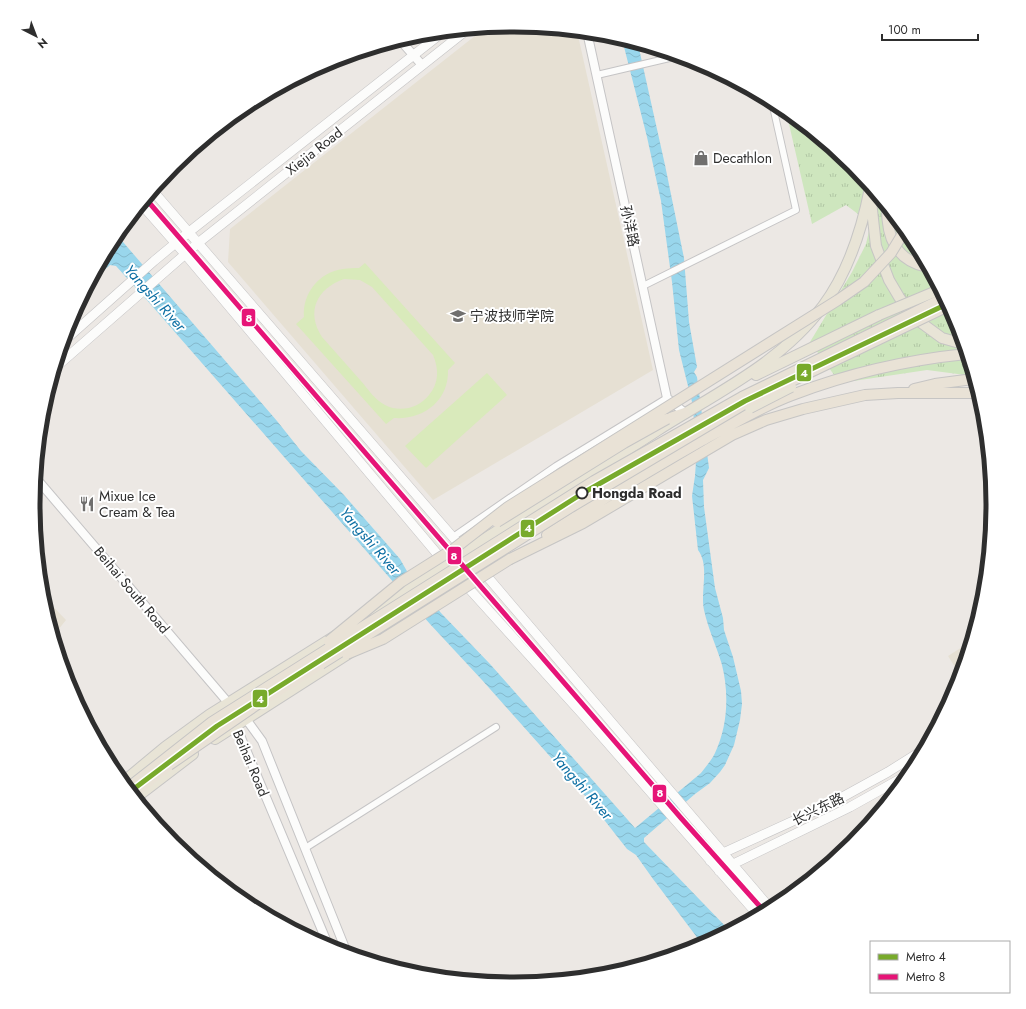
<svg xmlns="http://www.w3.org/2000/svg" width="1026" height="1009" viewBox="0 0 1026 1009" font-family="Jost,'Noto Sans SC',sans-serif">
<defs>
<pattern id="grass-tufts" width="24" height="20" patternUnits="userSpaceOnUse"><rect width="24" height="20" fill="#cee6be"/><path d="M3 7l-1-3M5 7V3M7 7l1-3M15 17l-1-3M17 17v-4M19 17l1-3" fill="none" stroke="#b1c6a4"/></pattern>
<pattern id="water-waves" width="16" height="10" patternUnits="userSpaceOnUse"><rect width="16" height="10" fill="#99d6ec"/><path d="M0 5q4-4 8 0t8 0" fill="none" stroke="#84b8cb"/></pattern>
</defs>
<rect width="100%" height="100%" fill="#ece8e4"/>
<path fill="#e6e0d3" d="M513 25 577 31 653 370 433 500 228 262 230 229 485 28Z
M42 595 66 620 54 635 43 598Z
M970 642 960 675 948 656Z"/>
<path fill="url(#grass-tufts)" d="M786 111 852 166 867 183 866 192 858 214 846 205 812 224Z
M877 196 912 238 956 321 973 376 927 370 840 383 810 342 852 272 866 244Z"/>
<path fill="#d9eabb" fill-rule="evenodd" d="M365 263 455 363 448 370C449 401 423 420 394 418L386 424 296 324 304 317C302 294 319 272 343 269 348 268 354 268 359 268ZM344 279 360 280 372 287 433 355C439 369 439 383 429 395 419 408 400 413 385 405 375 400 368 389 361 381 348 366 335 352 322 337 306 312 316 289 344 279Z
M487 373 507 395 426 468 405 446Z"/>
<path fill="url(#water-waves)" d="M622 39 638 44 665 165 684 258 689 322 697 367 694 372 697 377 709 468 703 480 704 507 715 588 723 618 724 630 733 657 741 691 742 704 740 720 734 745 725 765 720 772 710 783 695 794 644 838V842L729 930 702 944 653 879 636 855 627 849 587 798 482 680 430 624 146 299 116 266 110 265 91 282 117 235 277 421 301 451 343 494 400 559 408 573 441 613 490 664 635 828 701 773C706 766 712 760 715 753 728 726 729 693 722 665 717 647 708 629 704 610 700 591 710 566 698 550L692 496 695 476 697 447 692 402 679 350 672 282 661 201 647 137Z"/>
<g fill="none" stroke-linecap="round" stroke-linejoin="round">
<g stroke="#c5c4c5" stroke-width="8">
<path id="minor" d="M597 75 678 56
M643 286 796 210 772 102
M453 537 556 466 667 398
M307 847 496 727"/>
</g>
<g stroke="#c5c4c5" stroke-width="10">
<path id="tertiary" d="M587 32 667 398 685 413
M400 40 422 65
M36 478 231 706
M241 715 246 719 262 741 347 953
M234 721 329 947"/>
</g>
<g stroke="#c5c4c5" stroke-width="10">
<path id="secondary" d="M153 191 464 550
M142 205 185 254 444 562
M64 341 154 261 189 232 443 32
M56 367 198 243 468 29
M474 561 770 908
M463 582 584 716 758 915
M710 861 723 853 828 805 888 772 923 750
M719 871 850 807 909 774"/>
</g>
<g stroke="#c6c5c4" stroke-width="12">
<path id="primary" d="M871 201 876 246 889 280 899 297 912 316 942 338 963 344
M756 375 879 315
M724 423 750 408
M360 620C406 591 451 560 497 531 551 498 605 465 658 430 716 393 781 363 823 306 849 271 862 229 870 188
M215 739 476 572
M123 782 165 747 209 715 335 636
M138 796 193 754"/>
</g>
<g stroke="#c6c5c4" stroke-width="12">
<path id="trunk" d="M887 208C887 237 895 260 927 267
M914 389 935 384 973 379
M667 419 685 413
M547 535C598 502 650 470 703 440 731 425 762 406 792 395 847 374 907 360 966 354
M510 559 583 523 732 435 766 420 803 409 865 395 898 393H978
M262 701 321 664
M133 794 169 765"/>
</g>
<use href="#minor" stroke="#fcfcfb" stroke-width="6"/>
<use href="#tertiary" stroke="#fcfcfb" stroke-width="8"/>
<use href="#secondary" stroke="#fcfcfb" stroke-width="9"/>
<use href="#primary" stroke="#e8e4d6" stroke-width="10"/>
<use href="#trunk" stroke="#e9e2d6" stroke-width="10"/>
<g stroke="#c6c5c4" stroke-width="12" stroke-linecap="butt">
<path id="primary-bridge" d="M879 315 939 290
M750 408 791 387"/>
</g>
<g stroke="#c6c5c4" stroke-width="12" stroke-linecap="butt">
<path id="trunk-bridge" d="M497 522 624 443 667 419
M329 641 401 582 455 548 508 507 838 300 864 282 891 253 905 230
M347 654 383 639 510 559
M321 664 571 507 746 403 948 306
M169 765 262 701
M128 788 212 722 594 481 742 397 944 298"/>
</g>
<use href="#primary-bridge" stroke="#e8e4d6" stroke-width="10"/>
<use href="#trunk-bridge" stroke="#e9e2d6" stroke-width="10"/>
<g stroke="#fff" stroke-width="8">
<path id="metro-1" d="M131 791 217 726 583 493 745 401 947 304"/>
</g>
<g stroke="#fff" stroke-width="8">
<path id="metro-2" d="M146 199 681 818 764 911"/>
</g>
<use href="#metro-1" stroke="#78aa2b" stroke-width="5"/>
<use href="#metro-2" stroke="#e61477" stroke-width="5"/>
</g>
<defs>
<g id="shop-bare" transform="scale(1.2)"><path d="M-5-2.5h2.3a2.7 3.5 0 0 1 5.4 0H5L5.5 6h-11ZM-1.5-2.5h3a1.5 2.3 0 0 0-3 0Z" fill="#706f6e" stroke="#fff" stroke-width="2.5" paint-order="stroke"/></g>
<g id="university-bare" transform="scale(1.2)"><path d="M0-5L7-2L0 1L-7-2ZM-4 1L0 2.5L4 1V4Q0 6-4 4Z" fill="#706f6e" stroke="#fff" stroke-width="2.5" paint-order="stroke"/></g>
<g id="restaurant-bare" transform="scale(1.2)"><path d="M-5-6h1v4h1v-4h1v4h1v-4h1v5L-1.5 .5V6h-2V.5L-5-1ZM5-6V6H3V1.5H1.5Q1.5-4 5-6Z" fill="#706f6e" stroke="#fff" stroke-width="2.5" paint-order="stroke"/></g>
</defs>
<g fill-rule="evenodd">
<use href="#shop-bare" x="701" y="158"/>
<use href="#university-bare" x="458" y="316"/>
<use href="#restaurant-bare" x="87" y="504"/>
</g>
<circle fill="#fff" stroke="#2e2e2e" stroke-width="2" cx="582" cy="493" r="5.5"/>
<g text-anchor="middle" stroke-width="4" stroke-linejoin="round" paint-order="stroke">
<g font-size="14" fill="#2e2e2e" stroke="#fff">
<text transform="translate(314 151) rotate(-38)" y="5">Xiejia Road</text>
<text transform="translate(630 226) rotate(78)" y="5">孙洋路</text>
<text transform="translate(132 590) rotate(50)" y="5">Beihai South Road</text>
<text transform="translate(251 763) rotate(67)" y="5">Beihai Road</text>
<text transform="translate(818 809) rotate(-26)" y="5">长兴东路</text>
</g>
<g font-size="14" fill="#2e2e2e" stroke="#fff" text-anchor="start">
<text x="713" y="163">Decathlon</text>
<text x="470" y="321">宁波技师学院</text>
<text x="99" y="501">Mixue Ice<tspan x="99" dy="16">Cream &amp; Tea</tspan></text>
</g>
<g font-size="14" font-weight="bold" fill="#2e2e2e" stroke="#fff" text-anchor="start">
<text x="592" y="498">Hongda Road</text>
</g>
<g font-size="15" font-style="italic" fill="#0d6fa3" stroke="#fff">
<text transform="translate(155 298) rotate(48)" y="5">Yangshi River</text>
<text transform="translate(370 541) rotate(49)" y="5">Yangshi River</text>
<text transform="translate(582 786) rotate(49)" y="5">Yangshi River</text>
</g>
</g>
<path d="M0 0H1026V1009H0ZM512 32H514A472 472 0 0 1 986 504V505A472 472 0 0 1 514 977H512A472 472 0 0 1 40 505V504A472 472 0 0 1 512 32Z" fill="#fff" fill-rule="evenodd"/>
<path fill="none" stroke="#2e2e2e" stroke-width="5" d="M512 32H514A472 472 0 0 1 986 504V505A472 472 0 0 1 514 977H512A472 472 0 0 1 40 505V504A472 472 0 0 1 512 32Z"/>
<g stroke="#fff" stroke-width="1.5">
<rect x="241" y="308" width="15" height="19" rx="4" fill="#e61477"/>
<rect x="796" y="363" width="16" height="19" rx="4" fill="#78aa2b"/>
<rect x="520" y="519" width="15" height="19" rx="4" fill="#78aa2b"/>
<rect x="447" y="546" width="15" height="19" rx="4" fill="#e61477"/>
<rect x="252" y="689" width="16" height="19" rx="4" fill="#78aa2b"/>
<rect x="652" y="784" width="15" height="19" rx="4" fill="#e61477"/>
</g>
<g font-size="11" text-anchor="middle" font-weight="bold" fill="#fff">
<text x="249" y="322">8</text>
<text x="804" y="377">4</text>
<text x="528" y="532">4</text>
<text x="454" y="560">8</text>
<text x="260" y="703">4</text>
<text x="660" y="797">8</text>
</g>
<rect x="870" y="941" width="140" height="52" fill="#ffffff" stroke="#ababab"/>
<rect x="878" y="954" width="20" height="6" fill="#78aa2b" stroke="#ababab"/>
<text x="906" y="961" font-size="12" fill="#2e2e2e">Metro 4</text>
<rect x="878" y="974" width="20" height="6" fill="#e61477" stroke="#ababab"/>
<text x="906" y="981" font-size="12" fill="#2e2e2e">Metro 8</text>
<g transform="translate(36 36) rotate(138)" stroke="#ffffff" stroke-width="3" paint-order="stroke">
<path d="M0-3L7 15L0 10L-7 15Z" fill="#2e2e2e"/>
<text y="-6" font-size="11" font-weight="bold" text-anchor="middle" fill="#2e2e2e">N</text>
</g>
<path d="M882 34v6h96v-6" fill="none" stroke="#2e2e2e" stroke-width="2"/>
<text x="888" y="34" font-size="12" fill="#2e2e2e" stroke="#ffffff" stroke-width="3" paint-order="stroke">100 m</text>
</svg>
